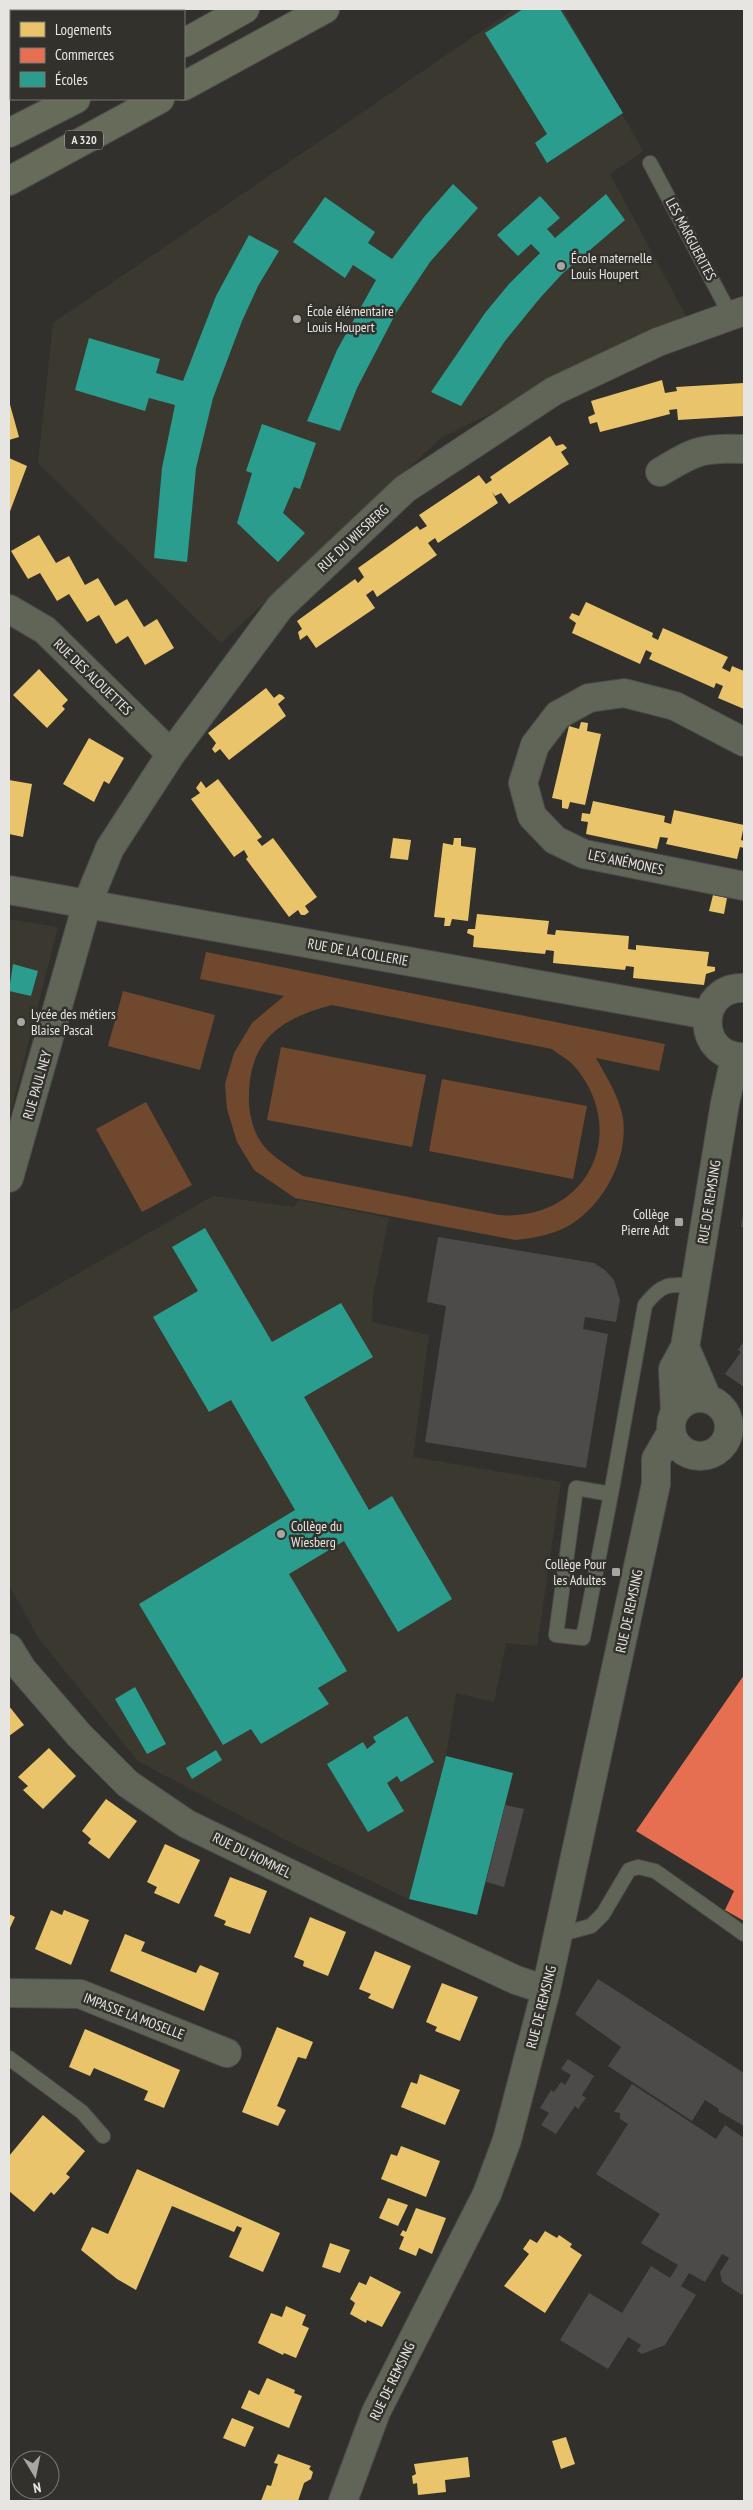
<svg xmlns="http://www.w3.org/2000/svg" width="753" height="2510" viewBox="0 0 753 2510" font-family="'PT Sans Narrow',sans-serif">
<rect width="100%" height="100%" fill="#31302d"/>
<path fill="#3b392f" d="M514 9H563L643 151 610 174 686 316 441 438 221 643 38 463 53 323Z
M9 919 58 927 9 1118Z
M213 1196 294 1207 299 1200 389 1218 373 1295 372 1322 429 1335 413 1457 561 1482 537 1646 506 1643 494 1702 456 1693 446 1756 409 1899 303 1849 138 1761 39 1639 9 1585V1313Z"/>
<path fill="#70482e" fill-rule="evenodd" d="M9 9H115L110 11H11V57L9 58Z
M206 952 665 1044 659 1071 596 1058C607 1078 616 1091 622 1113 631 1154 605 1204 570 1225 553 1235 534 1238 515 1240L295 1198 254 1170 237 1142 227 1109 225 1084 234 1053 252 1023 284 996 200 979ZM332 1005 552 1049C559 1055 570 1060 576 1068 630 1134 586 1222 499 1215L303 1176C288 1166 268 1155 259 1139 252 1127 248 1109 249 1094 250 1039 282 1018 332 1005Z
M123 991 215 1015 200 1070 108 1046Z
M281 1047 426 1075 412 1147 267 1120Z
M442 1079 587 1106 573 1179 429 1151Z
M146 1102 192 1185 142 1212 96 1129Z"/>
<path fill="#e9c46a" d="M662 380 665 393 677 391 676 387 744 383V416L678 420 677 409 669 410 670 414 600 432 597 422 590 424 588 417 595 414 591 401Z
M9 401 19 437 9 440Z
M550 436 556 446 563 444 567 448 561 452 569 464 509 504 501 493 495 496 492 492 498 503 438 543 435 538 428 543 437 555 377 597 373 590 366 595 375 608 316 648 307 635 300 640 298 632 302 629 297 621 355 579 358 583 364 577 358 568 417 526 420 530 427 526 419 515 479 475 486 484 492 480 490 477Z
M9 458 27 466 9 514Z
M39 535 56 563 69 556 85 585 98 578 115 606 127 599 144 627 157 619 174 648 145 665 128 636 116 644 99 615 87 622 69 594 57 601 40 573 28 579 11 551Z
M586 602 653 633 652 637 658 640 663 628 728 657 722 668 730 672 732 666 744 671V709L718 698 723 686 716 683 714 688 649 659 652 653 646 650 640 664 572 633 576 623 569 618 572 613 579 616Z
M39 669 68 700 62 706 65 709 47 728 13 695Z
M266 688 274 698 279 694 282 695 285 698 278 704 286 716 229 760 220 749 215 753 212 749 216 743 208 733Z
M581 722 588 723 587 731 601 734 585 805 570 802 568 809 562 808V800L552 798 569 726 579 729Z
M89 738 124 758 109 784 104 781 94 802 63 784Z
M218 779 262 837 257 840 262 846 273 838 317 897 305 906 309 912 305 915H301L298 910 289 917 246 859 248 857 244 850 234 857 191 799 200 793 196 788 201 781 206 788Z
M9 780 32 784 23 837 9 834Z
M593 801 665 816 664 822 671 824 674 810 744 825 741 840 744 841V848L740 847 737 859 666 844 668 838 660 837 657 849 586 834 588 822 581 821 582 813 590 814Z
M393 838 411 840 408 860 390 858Z
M454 838H461V846L476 848 468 921 452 919 450 926H444L445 918 434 917 443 843 453 845Z
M713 895 727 898 724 914 709 911Z
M477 914 549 921 547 934 555 935 556 930 629 936 628 949 636 950V945L709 952 707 966 715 967V971L706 974 704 985 633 978 634 967 626 966 625 970 553 963 554 951 546 950 545 954 473 947 474 936 467 933 468 929H475Z
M9 1706 24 1725 9 1736Z
M49 1748 76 1776 43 1809 23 1790 28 1786 18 1777Z
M106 1799 137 1821 109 1859 88 1843 91 1839 82 1831Z
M165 1844 200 1860 179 1904 154 1893 157 1887 147 1882Z
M230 1877 267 1891 250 1934 224 1925 226 1921 214 1916Z
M51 1910 62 1915 64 1910 89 1920 71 1965 35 1949Z
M9 1914 15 1917 9 1930Z
M310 1917 346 1932 328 1976 303 1966 304 1961 294 1957Z
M125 1934 145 1942 141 1951 196 1973 200 1965 219 1973 204 2011 110 1971Z
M375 1951 411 1966 393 2009 368 1998 371 1994 359 1989Z
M442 1983 478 1997 460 2041 435 2031 437 2027 426 2022Z
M277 2027 313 2042 306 2059 298 2057 277 2106 286 2110 278 2126 242 2112Z
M85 2029 180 2070 164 2108 144 2100 148 2091 120 2079 94 2068 90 2076 69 2067Z
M420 2074 460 2090 445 2125 401 2107 411 2082 417 2084Z
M43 2115 85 2151 66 2174 70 2177 54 2195 51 2192 34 2212 9 2191V2156Z
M401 2146 440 2161 426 2197 381 2179 391 2154 397 2156Z
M137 2169 280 2233 263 2272 229 2257 242 2228 237 2226 234 2232 172 2206 136 2290 117 2279 81 2250 92 2227 108 2234Z
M388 2198 408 2205 398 2226 379 2218Z
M416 2208 446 2218 432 2254 419 2248 416 2256 399 2249 404 2237 400 2235 403 2230 406 2232Z
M545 2231 557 2238 559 2235 572 2244 570 2247 582 2255 545 2313 504 2286 529 2254 523 2249 530 2239 537 2243Z
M330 2243 350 2250 340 2273 322 2267Z
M370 2276 401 2292 382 2327 367 2320 366 2323 350 2314 355 2303 350 2299 359 2282 366 2285Z
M286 2306 306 2315 302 2325 309 2328 296 2358 284 2353 283 2355 258 2343 271 2313 282 2317Z
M267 2378 295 2390 294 2393 302 2396 289 2428 241 2408 249 2390 259 2395Z
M232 2418 254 2427 245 2447 223 2438Z
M566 2437 575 2464 561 2469 552 2441Z
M278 2454 311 2466 309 2469 313 2472 311 2479 304 2483 298 2501H261L267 2485 271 2486 278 2464 274 2463Z
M468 2457 470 2477 445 2480 446 2492 418 2495 417 2483 413 2484 412 2476 416 2474 414 2464Z"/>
<path fill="#e76f51" d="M744 1675V1921L725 1910 734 1891 636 1831Z"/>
<path fill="#2a9d8f" d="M523 9H560L623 113 547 163 535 143 547 134 485 33Z
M453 184 478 208 430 262 396 313 357 388 340 431 307 421 337 350 376 280 353 265 345 278 293 242 325 197 375 232 368 243 392 259 424 217Z
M606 194 625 220 562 274 540 298 505 341 461 406 431 392 485 313 509 284 540 253 531 244 518 256 497 235 540 196 560 218 547 229 555 238Z
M249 235 279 251 258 286 242 321 213 398 196 468 187 562 154 558 162 468 175 405 149 398 145 411 75 390 89 338 160 359 156 373 183 381 216 296Z
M262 424 316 443 300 489 294 487 283 513 305 533 278 562 237 523 252 473 246 471Z
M13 964 38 971 31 996 9 991Z
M205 1228 272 1342 341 1303 373 1357 304 1397 369 1510 392 1496 452 1599 398 1632 344 1541 289 1574 347 1671 318 1688 329 1704 261 1744 251 1729 223 1745 139 1604 295 1510 231 1400 209 1412 153 1317 198 1291 172 1247Z
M135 1687 166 1744 147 1754 115 1699Z
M407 1716 434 1762 401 1782 397 1776 387 1783 404 1811 368 1832 327 1764 363 1742 367 1749 376 1742 373 1737Z
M216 1750 222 1760 192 1779 186 1768Z
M446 1756 513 1773 477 1915 409 1899Z"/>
<path fill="#4c4b49" d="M743 1214H744V1228L741 1227Z
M438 1237 594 1263 605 1270 614 1280 620 1300 616 1322 585 1317 583 1329 608 1334 586 1468 425 1442 446 1306 427 1302Z
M744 1341V1387L725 1374 741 1352 738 1350Z
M505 1805 524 1809 504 1887 486 1882Z
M598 1979 744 2073V2126L718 2111 719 2109 705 2100 692 2121 608 2066 621 2047 575 2014Z
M568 2059 594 2076 582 2095 586 2098 578 2109 575 2106 556 2134 541 2125 549 2113 540 2108 551 2090 554 2092 561 2082 565 2085 571 2075 561 2069Z
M632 2084 716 2139 725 2125 744 2138V2291L742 2295 722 2282 720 2272 729 2258 722 2254 705 2282 689 2273 681 2286 696 2295 665 2345 642 2354 637 2351 641 2345 628 2337 608 2369 560 2340 589 2293 622 2313 651 2266 670 2278 678 2265 641 2243 660 2214 596 2174 628 2124 620 2119V2113L614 2112Z"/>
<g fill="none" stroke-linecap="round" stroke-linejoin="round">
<g stroke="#4d4d4b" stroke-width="16">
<path id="service" d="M650 163 731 316
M611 1494 583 1638 556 1635 576 1488 611 1494 645 1305C661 1284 669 1283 695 1286
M558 1935 591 1926 603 1914 629 1870 638 1867 655 1871 744 1934
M9 2058 82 2112 103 2136"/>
</g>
<g stroke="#4d4d4b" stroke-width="30">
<path id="minor" d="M660 472C695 451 702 447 744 449
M9 609 45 630 171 754
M744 742 675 706 624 693 589 698 558 715 535 745 523 783 532 816 555 840 584 854 744 886
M9 1178 87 904 110 848 171 754 280 607 405 489 554 391 658 342 744 311
M685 1347 707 1398
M671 1427a29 29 0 1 1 58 0a29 29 0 1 1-58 0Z
M675 1411 673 1369 685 1347 725 1103 735 1058
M9 1648 22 1669 79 1735 128 1784 187 1824 353 1904 516 1980 546 1990
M9 1993 80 1994 227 2053
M343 2501 376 2412 487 2194 507 2140 546 1990 656 1484V1459L671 1433"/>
</g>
<g stroke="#4d4d4b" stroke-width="30">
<path id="tertiary" d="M9 890 708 1015
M744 988C696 986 695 1058 744 1057"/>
</g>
<g stroke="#4d4d4b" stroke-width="30">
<path id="motorway" d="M184 43 245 9
M184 86 325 9
M9 133 76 99
M9 181 160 99"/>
</g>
<path stroke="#66685e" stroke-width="3" stroke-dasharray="4 4" stroke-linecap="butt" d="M51 11 55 9
M9 35 11 34"/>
<use href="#service" stroke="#616558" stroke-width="14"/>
<use href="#minor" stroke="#616558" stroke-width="28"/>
<use href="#tertiary" stroke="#616558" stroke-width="28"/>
<use href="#motorway" stroke="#676b59" stroke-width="28"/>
</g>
<g fill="#a7a6a3" stroke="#32312c" stroke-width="2">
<circle cx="561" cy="266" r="5"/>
<circle cx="297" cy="319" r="5"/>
<circle cx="21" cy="1022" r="5"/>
<rect x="674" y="1217" width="10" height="10" rx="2.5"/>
<circle cx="281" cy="1534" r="5"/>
<rect x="611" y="1567" width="10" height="10" rx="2.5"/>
</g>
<g text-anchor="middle" stroke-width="5" stroke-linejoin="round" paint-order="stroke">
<rect fill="#32312c" stroke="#b0afab" stroke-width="1" x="65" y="130.5" width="38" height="19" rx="4"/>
<g font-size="12" font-weight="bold" fill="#e6e5e2">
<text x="84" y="144">A 320</text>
</g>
<g font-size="14" fill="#e6e5e2" stroke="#32312c">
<text transform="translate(691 239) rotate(62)" y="5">LES MARGUERITES</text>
<text transform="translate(353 538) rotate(-43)" y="5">RUE DU WIESBERG</text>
<text transform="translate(93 677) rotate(44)" y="5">RUE DES ALOUETTES</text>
<text transform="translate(626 862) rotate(12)" y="5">LES ANÉMONES</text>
<text transform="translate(358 952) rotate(10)" y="5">RUE DE LA COLLERIE</text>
<text transform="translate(37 1085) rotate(-74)" y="5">RUE PAUL NEY</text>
<text transform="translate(709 1202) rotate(-81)" y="5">RUE DE REMSING</text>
<text transform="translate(629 1611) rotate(-78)" y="5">RUE DE REMSING</text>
<text transform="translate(252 1855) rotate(26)" y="5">RUE DU HOMMEL</text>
<text transform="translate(541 2007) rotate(-76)" y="5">RUE DE REMSING</text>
<text transform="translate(134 2016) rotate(21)" y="5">IMPASSE LA MOSELLE</text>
<text transform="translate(392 2381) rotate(-64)" y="5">RUE DE REMSING</text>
</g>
<g font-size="14" fill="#e6e5e2" stroke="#32312c" text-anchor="start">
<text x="571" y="263">École maternelle<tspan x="571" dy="16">Louis Houpert</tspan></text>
<text x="307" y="316">École élémentaire<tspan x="307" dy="16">Louis Houpert</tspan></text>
<text x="31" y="1019">Lycée des métiers<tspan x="31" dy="16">Blaise Pascal</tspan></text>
<text x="669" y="1219" text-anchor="end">Collège<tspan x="669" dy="16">Pierre Adt</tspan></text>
<text x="291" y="1531">Collège du<tspan x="291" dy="16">Wiesberg</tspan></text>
<text x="606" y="1569" text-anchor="end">Collège Pour<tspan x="606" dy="16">les Adultes</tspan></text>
</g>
</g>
<rect width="753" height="2510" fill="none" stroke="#e6e5e2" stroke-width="20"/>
<rect x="10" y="10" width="175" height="90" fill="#32312c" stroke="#7a7975"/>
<rect x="20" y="22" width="25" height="15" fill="#e9c46a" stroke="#7a7975"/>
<text x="55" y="35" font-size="15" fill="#e6e5e2">Logements</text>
<rect x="20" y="48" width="25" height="15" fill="#e76f51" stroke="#7a7975"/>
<text x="55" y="60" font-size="15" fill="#e6e5e2">Commerces</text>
<rect x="20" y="72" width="25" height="15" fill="#2a9d8f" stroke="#7a7975"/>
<text x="55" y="85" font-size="15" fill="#e6e5e2">Écoles</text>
<g transform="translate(35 2475) rotate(170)"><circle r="24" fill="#32312c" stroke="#7a7975"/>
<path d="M0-4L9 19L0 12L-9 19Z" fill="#a7a6a3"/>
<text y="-8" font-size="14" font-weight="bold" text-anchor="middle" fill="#e6e5e2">N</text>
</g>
</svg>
